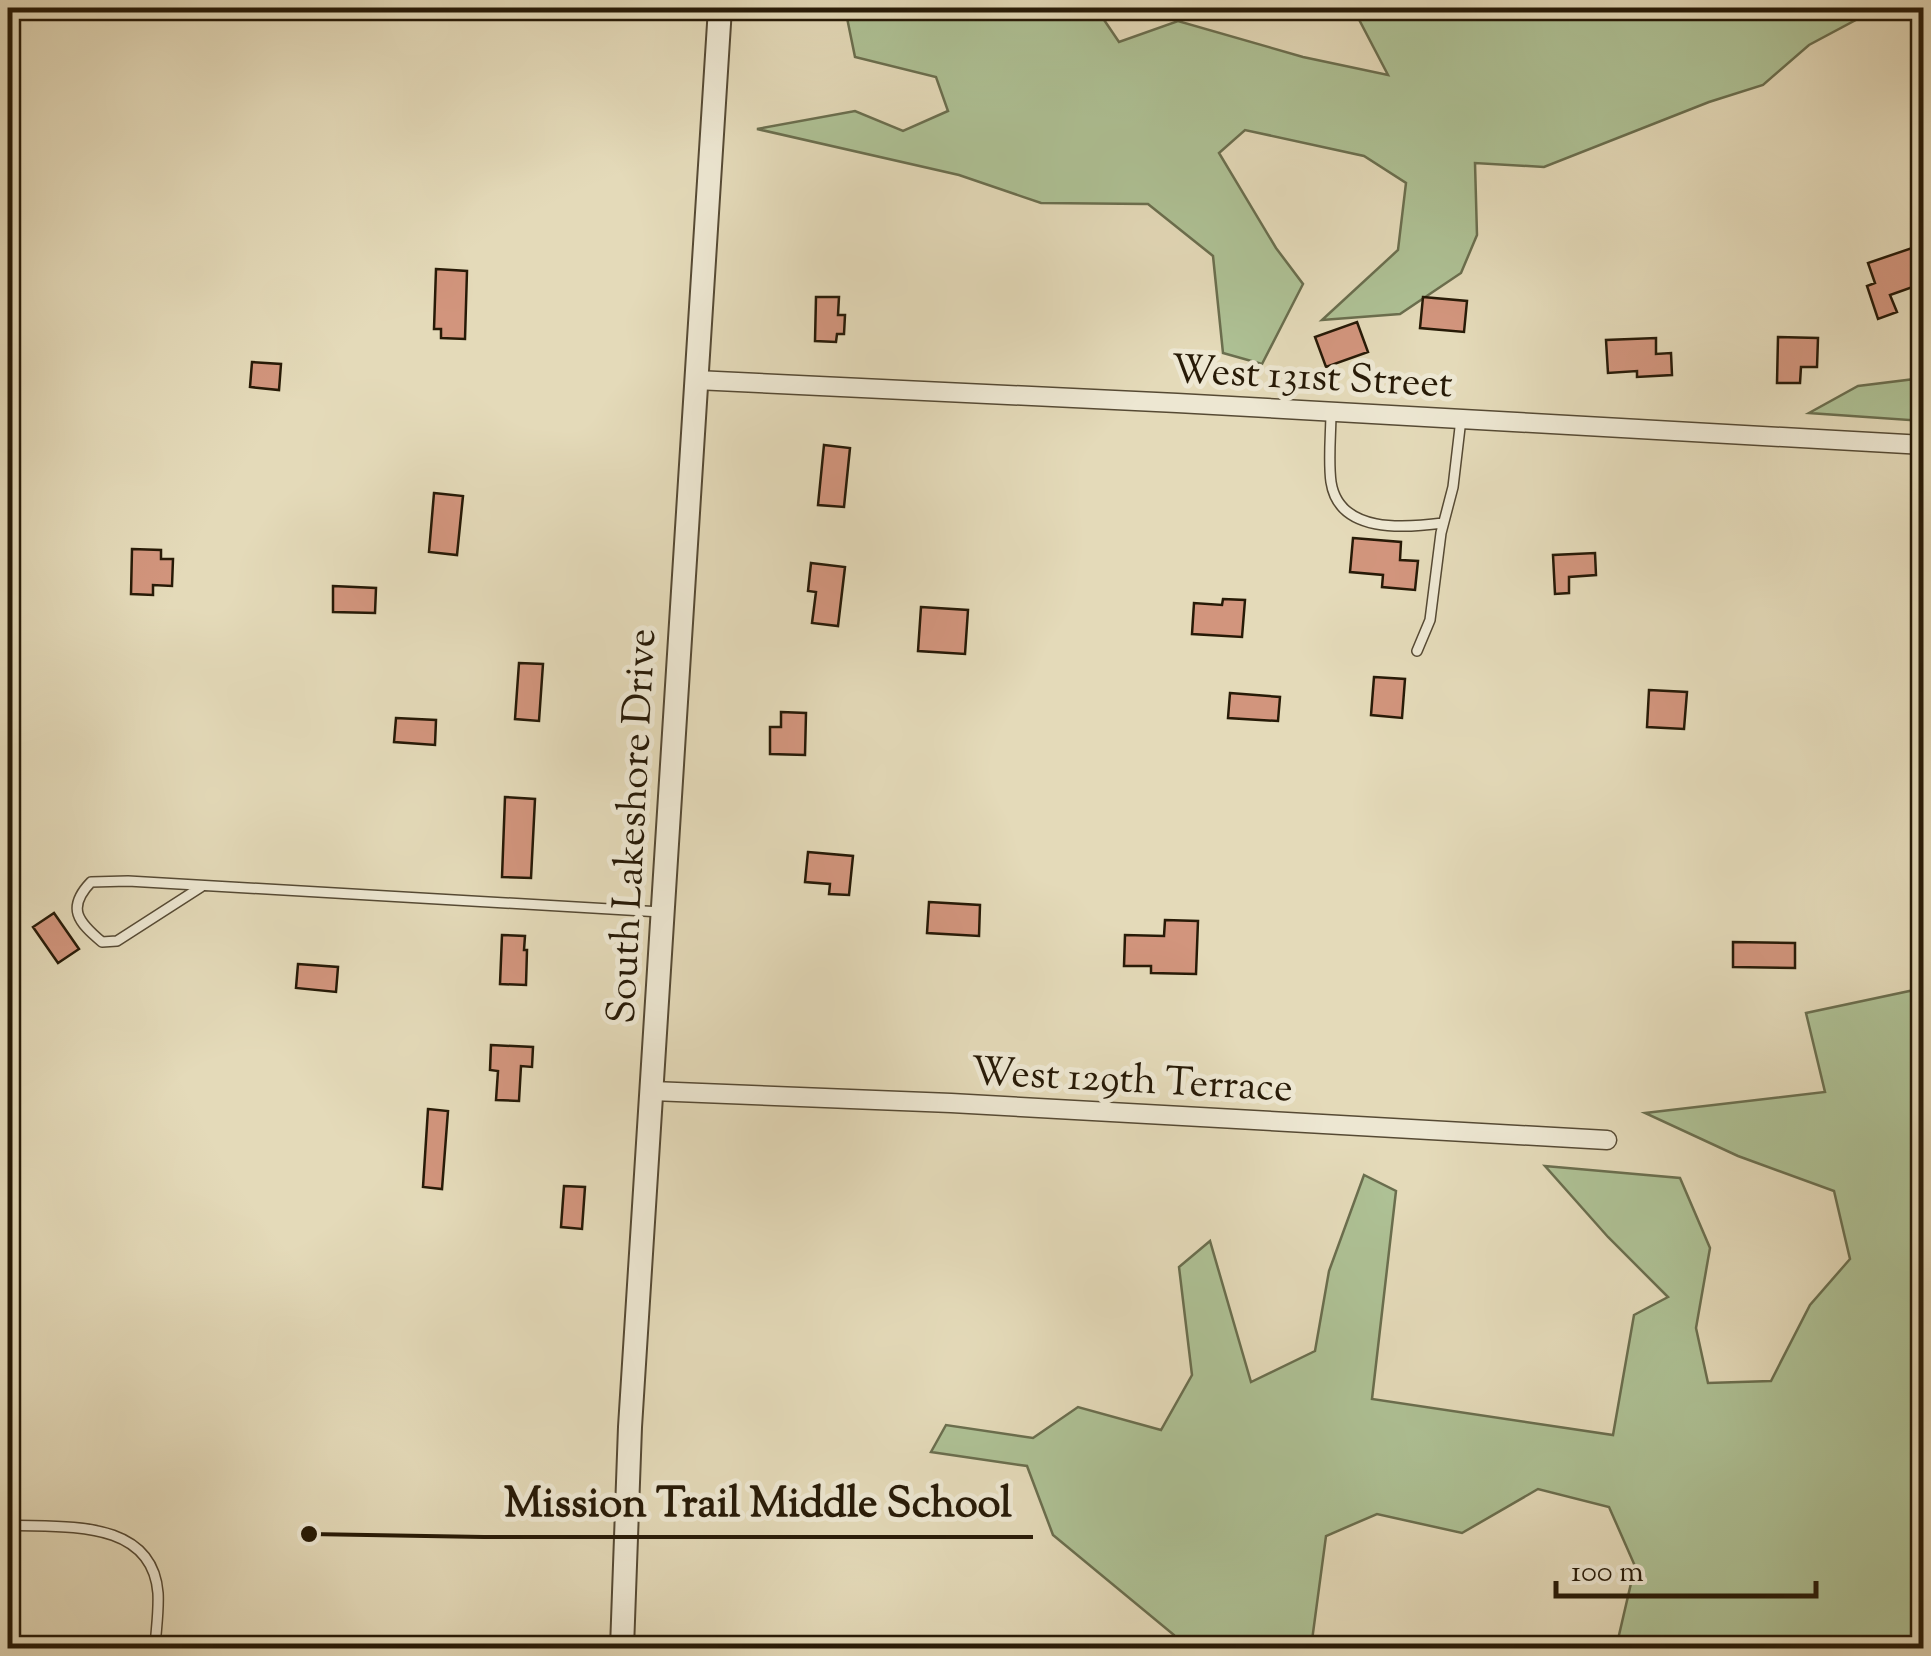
<svg xmlns="http://www.w3.org/2000/svg" width="1931" height="1656" viewBox="0 0 1931 1656" font-family="'Sorts Mill Goudy',serif">
<rect width="100%" height="100%" fill="#e4dab9"/>
<filter id="stains"><feTurbulence type="fractalNoise" baseFrequency=".002" numOctaves="4"/><feColorMatrix values="0 0 0 0 .2 0 0 0 0 .09 0 0 0 0 .02 0 0 0 .5 -.17"/></filter>
<radialGradient id="worn" r=".72"><stop offset=".6" stop-color="#630" stop-opacity="0"/><stop offset="1" stop-color="#630" stop-opacity=".3"/></radialGradient>
<path fill="#aec195" stroke="#6a6e4e" stroke-width="2.5" d="M845 8H1096L1119 42 1178 21 1303 57 1388 75 1353 8H1895L1869 13 1809 45 1763 85 1709 102 1544 167 1475 163 1477 235 1461 273 1400 314 1322 320 1398 250 1406 183 1364 156 1245 130 1219 153 1276 248 1303 284 1262 364 1223 353 1213 256 1148 204 1041 203 959 175 757 129 855 111 903 131 948 111 936 77 855 57Z
M1923 378V421L1809 413 1858 386Z
M1923 984V1648H1616L1635 1566 1609 1507 1538 1489 1462 1533 1377 1514 1326 1536 1311 1648H1180L1174 1635 1053 1535 1027 1466 931 1452 946 1425 1033 1438 1078 1407 1161 1430 1192 1375 1179 1267 1210 1241 1251 1382 1315 1351 1329 1271 1364 1175 1396 1191 1372 1399 1613 1435 1634 1315 1668 1297 1608 1237 1545 1166 1680 1178 1710 1248 1696 1328 1708 1383 1771 1381 1810 1305 1850 1259 1834 1191 1738 1156 1645 1113 1825 1092 1806 1013 1914 990Z"/>
<path fill="#d2957d" stroke="#271a07" stroke-width="2.5" d="M1912 248 1924 283 1890 295 1897 312 1878 319 1867 286 1875 283 1868 263Z
M436 269 467 271 465 339 441 338V329H434Z
M816 297H839L838 315H845L844 334H837L836 342 815 341Z
M1423 297 1467 301 1464 332 1420 328Z
M1357 322 1368 352 1326 367 1315 337Z
M1778 337 1818 338 1817 367H1801L1800 383H1777Z
M1656 338V354L1671 353 1672 375 1637 377V371L1608 373 1606 340Z
M252 362 281 364 279 390 250 387Z
M824 445 850 448 844 507 818 505Z
M434 493 463 496 457 555 429 552Z
M1353 538 1401 542 1400 560 1418 561 1415 590 1382 587 1383 575 1350 572Z
M132 549 161 550V559H173L172 586 153 585V595L131 594Z
M1595 553 1596 575 1569 577V593L1555 594 1553 555Z
M811 563 845 567 838 626 812 623 816 592 808 591Z
M333 586 376 588 375 613 333 612Z
M1223 599 1245 600 1242 637 1192 634 1194 603 1222 605Z
M921 607 968 610 965 654 918 651Z
M519 663 543 664 539 721 515 719Z
M1374 677 1405 679 1402 718 1371 715Z
M1649 690 1687 692 1684 729 1647 727Z
M1230 693 1280 697 1278 721 1228 718Z
M781 712 806 713 805 755 770 754V727H781Z
M396 718 436 720 435 745 394 742Z
M505 797 535 799 531 878 502 877Z
M808 852 853 856 849 895 829 894 830 884 805 882Z
M929 902 980 905 979 936 927 933Z
M54 913 79 949 58 963 33 927Z
M1165 920 1198 921 1196 974 1151 973V966H1124L1125 935 1164 936Z
M502 935 525 936 524 950H527L526 985 500 984Z
M1733 942 1795 943V968L1733 967Z
M298 964 338 967 336 992 296 988Z
M491 1045 533 1047 532 1067 521 1066 519 1101 496 1100 498 1071 490 1070Z
M428 1109 448 1111 442 1189 423 1187Z
M564 1186 585 1187 582 1229 561 1227Z"/>
<g fill="none" stroke-linecap="round" stroke-linejoin="round">
<g stroke="#564a34" stroke-width="12">
<path id="service" d="M1331 411C1331 434 1328 460 1331 482 1339 534 1405 528 1443 523
M1417 651 1430 620 1441 533 1453 487 1461 419
M201 887 117 941 102 942C78 922 66 908 91 882L128 881 661 912
M8 1525C61 1528 152 1517 158 1593 159 1611 156 1630 155 1648"/>
</g>
<g stroke="#564a34" stroke-width="21">
<path id="minor" d="M696 380 1177 403 1924 445
M652 1091 951 1103 1607 1140"/>
</g>
<g stroke="#564a34" stroke-width="26">
<path id="tertiary" d="M622 1648 630 1427 720 8"/>
</g>
<use href="#service" stroke="#ede7d2" stroke-width="9"/>
<use href="#minor" stroke="#ede7d2" stroke-width="18"/>
<use href="#tertiary" stroke="#ede7d2" stroke-width="22"/>
</g>
<g text-anchor="middle" stroke-width="10" stroke-linejoin="round" paint-order="stroke">
<g font-size="40" fill="#271a07" stroke="#ede7d2">
<text transform="translate(1312 375) rotate(3)" y="14">West 131st Street</text>
<text transform="translate(630 826) rotate(-87)" y="14">South Lakeshore Drive</text>
<text transform="translate(1132 1078) rotate(3)" y="14">West 129th Terrace</text>
</g>
</g>
<path fill="none" stroke="#271a07" stroke-width="4" d="M309 1534L484 1537H1033"/>
<circle fill="#271a07" stroke="#ede7d2" stroke-width="4" cx="309" cy="1534" r="10"/>
<g font-size="42" text-anchor="middle" font-weight="bold" fill="#271a07" stroke="#ede7d2" stroke-width="10" stroke-linejoin="round" paint-order="stroke">
<text x="758" y="1516">Mission Trail Middle School</text>
</g>
<rect width="1931" height="1656" fill="none" stroke="#e4dab9" stroke-width="40"/>
<rect x="10" y="10" width="1911" height="1636" fill="none" stroke="#271a07" stroke-width="5"/>
<rect x="20" y="20" width="1891" height="1616" fill="none" stroke="#271a07" stroke-width="2.5"/>
<path d="M1556 1581v15h260v-15" fill="none" stroke="#271a07" stroke-width="5"/>
<text x="1571" y="1581" font-size="30" fill="#271a07" stroke="#ede7d2" stroke-width="8" paint-order="stroke">100 m</text>
<rect width="100%" height="100%" filter="url(#stains)"/>
<rect width="100%" height="100%" fill="url(#worn)"/>
</svg>
